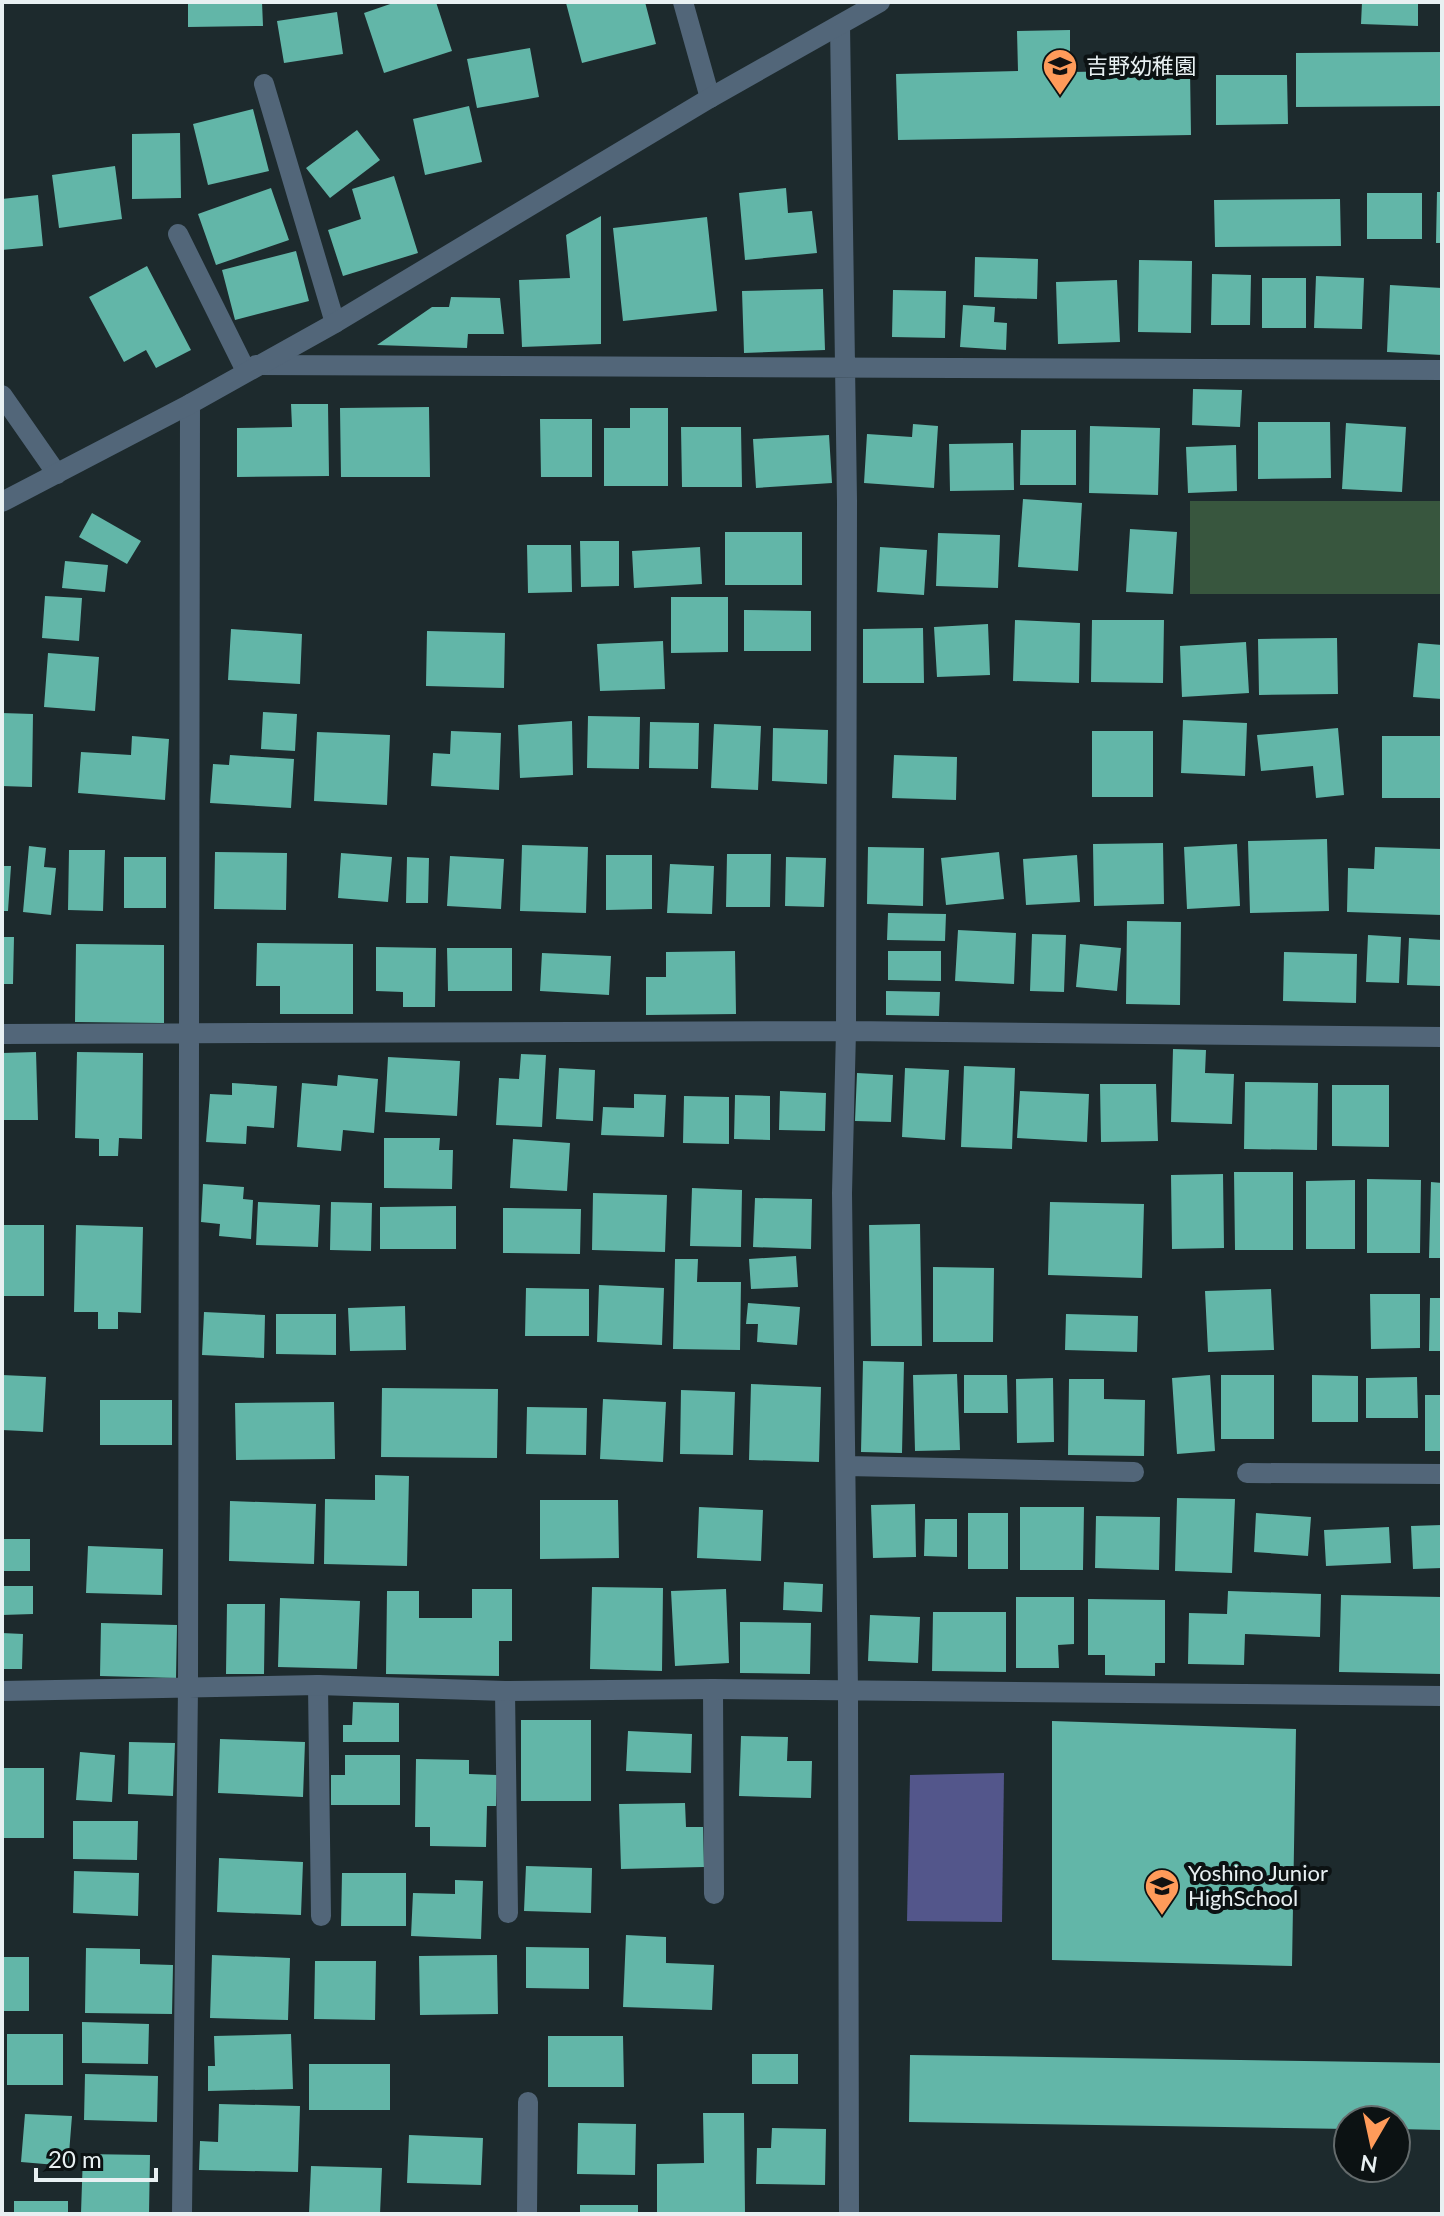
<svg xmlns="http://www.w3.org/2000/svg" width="1444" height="2216" viewBox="0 0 1444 2216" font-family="Lato,'Noto Sans JP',sans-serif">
<rect width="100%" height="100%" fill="#1d2a2d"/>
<path fill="#38563e" d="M1190 501H1442V594H1190Z"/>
<path fill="#53568b" d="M1004 1773 1002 1922 907 1921 910 1775Z"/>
<path fill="#62b6a8" d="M188 2H262L263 26 188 27Z
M396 2H436L452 51 384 73 364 13Z
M572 2H645L656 44 582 63 566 3Z
M1362 2H1418V26L1361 24Z
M337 12 343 54 284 63 277 21Z
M1070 30V72L1190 70 1191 135 898 140 896 74 1018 71 1017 31Z
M530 48 539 97 477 108 467 59Z
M1442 52V106L1296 107V53Z
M1216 75H1287L1288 124 1216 125Z
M469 106 482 162 425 175 413 119Z
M253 109 269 171 208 185 193 124Z
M357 130 380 160 330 198 306 168Z
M180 133 181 198 132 199V134Z
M115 166 122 219 59 228 52 175Z
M394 176 418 253 343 276 328 230 361 219 352 189Z
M271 188 289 240 216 265 198 214Z
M786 188 788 213 812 211 817 253 745 260 739 193Z
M1437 192H1442V243H1436Z
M1367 193H1422V239H1367Z
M38 195 43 246 2 250V199Z
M1340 199 1341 246 1215 247 1214 200Z
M601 216V344L522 347 519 280 570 278 566 235Z
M707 217 717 311 623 321 613 228Z
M296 251 309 301 235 320 222 270Z
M975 257 1038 259 1037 299 974 297Z
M1139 260 1192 261 1191 333 1138 332Z
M147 266 191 350 156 368 146 350 124 362 89 297Z
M1212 274 1251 275 1250 325H1211Z
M1316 276 1364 278 1362 329 1314 328Z
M1262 278H1306V328H1262Z
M1117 280 1120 342 1058 344 1056 282Z
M1390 285 1442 288V355L1387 352Z
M823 289 825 350 744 353 742 291Z
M893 290 946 291 945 338 892 337Z
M451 297 500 298 504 334H468L467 348 377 345 432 307H449Z
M963 305 995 307 994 322 1007 323 1006 350 960 347Z
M1193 389 1242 390 1240 427 1192 425Z
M291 404H328L329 476 237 477V428L292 427Z
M429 407 430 477H341L340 408Z
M630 408H668V486H604V428H630Z
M540 419H592V477H541Z
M1258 422H1330L1331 478 1258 479Z
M1346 423 1406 427 1402 492 1342 489Z
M913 424 938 426 934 488 864 483 867 434 912 437Z
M1090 426 1160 428 1158 495 1089 493Z
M681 427H741L742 487H682Z
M1021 430H1076V485H1020Z
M829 435 832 483 756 488 753 439Z
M1013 443 1014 490 950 491 949 444Z
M1236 445 1237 491 1188 493 1186 447Z
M1023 499 1082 503 1078 571 1018 567Z
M92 513 141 541 127 564 79 537Z
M1130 529 1177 532 1173 594 1126 592Z
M725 532H802V585H725Z
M938 533 1000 535 998 588 936 586Z
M580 541H619V586L581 587Z
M527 545H571L572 592 528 593Z
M700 547 702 584 634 588 632 551Z
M880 547 927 550 924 595 877 592Z
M65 561 108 565 105 592 62 588Z
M45 596 82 598 79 641 42 638Z
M671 597H728V652L671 653Z
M744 610 811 611V651H744Z
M1015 620 1080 623 1079 683 1013 681Z
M1092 620H1164L1163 683 1091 682Z
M988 624 990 675 937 677 934 627Z
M923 628 924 683H863V629Z
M231 629 302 634 300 684 228 680Z
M427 631 505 633 504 688 426 686Z
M1337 638 1338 694 1259 695 1258 639Z
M663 641 665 689 600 691 597 644Z
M1246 642 1249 693 1182 697 1180 646Z
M1418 643 1442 645V699L1413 697Z
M48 653 99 657 95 711 44 707Z
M263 712 297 714 295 751 261 749Z
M2 713 33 714 32 787 2 786Z
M588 716 640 717 639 769 587 768Z
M1183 720 1247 723 1245 776 1181 773Z
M572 721 573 775 520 778 518 725Z
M650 722 699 723 698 769 649 768Z
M714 724 761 726 758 790 711 788Z
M773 728 828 730 827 784 772 781Z
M1338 728 1344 795 1316 798 1313 766 1261 771 1257 735Z
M451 731 501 733 499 790 431 786 433 753 450 754Z
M1092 731H1153V797H1092Z
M317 732 390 735 387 805 314 801Z
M132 736 169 739 165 800 78 793 81 752 131 755Z
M1382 736H1442V798H1382Z
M230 755 294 759 291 808 210 803 213 764 229 765Z
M894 755 957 757 956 800 892 798Z
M1327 839 1329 911 1250 913 1248 841Z
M1163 843 1164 904 1094 906 1093 844Z
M1237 844 1240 906 1187 909 1184 847Z
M522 845 588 847 586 913 520 911Z
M29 846 46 848 44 867 56 868 51 915 23 912Z
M868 847 924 848 923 906 867 904Z
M1375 847 1442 849V915L1347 912 1348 868 1374 869Z
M69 850H105L103 911 68 910Z
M215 852 287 853 286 910 214 909Z
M999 852 1004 899 946 905 941 858Z
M341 853 392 857 388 902 338 898Z
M727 854H771L770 907H726Z
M606 855H652V909L606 910Z
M1077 855 1080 902 1026 905 1023 859Z
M450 856 504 859 501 909 447 906Z
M124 857H166V908H124Z
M407 857 429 858 428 903H406Z
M786 857 826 858 824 907 785 906Z
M670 864 714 866 712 914 667 913Z
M2 866H11L8 911H2Z
M888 913 946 914 945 941 887 940Z
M1127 921 1181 922 1180 1005 1126 1004Z
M958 930 1016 933 1014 984 955 981Z
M1032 934 1066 935 1064 992 1030 991Z
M1368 935 1401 937 1399 983 1366 982Z
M2 937H14L13 984H2Z
M1409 938 1442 940 1441 986 1407 985Z
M257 943 353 944V1014H280V986H256Z
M76 944 164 945V1023L75 1022Z
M1080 944 1121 948 1117 991 1076 987Z
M376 947 436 948 435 1007H403V992L376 991Z
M447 948H512V991H448Z
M735 951 736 1014 646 1015V977H666V952Z
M888 951H941V981L888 980Z
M1284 952 1357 954 1356 1003 1283 1001Z
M542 953 611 956 609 995 540 991Z
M886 991 940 992 939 1016 886 1015Z
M1173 1049 1206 1050 1205 1073 1234 1074 1232 1124 1171 1122Z
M36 1052 38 1120H2V1053Z
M77 1052 143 1053 142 1139 119 1138 118 1156H99V1139L75 1138Z
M521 1054 546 1055 542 1127 496 1125 499 1078 519 1079Z
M388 1057 460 1061 457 1116 385 1112Z
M964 1066 1015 1068 1012 1149 961 1147Z
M559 1068 595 1070 593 1121 556 1119Z
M905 1068 949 1070 945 1140 902 1137Z
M857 1073 893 1075 891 1122 855 1121Z
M338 1075 378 1079 374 1133 343 1130 341 1151 297 1147 302 1083 337 1086Z
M1245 1082 1318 1083 1317 1150 1244 1149Z
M232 1083 277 1086 274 1128 247 1126 246 1144 206 1142 210 1094 232 1095Z
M1100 1084H1156L1158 1141 1101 1142Z
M1332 1085H1389V1147L1332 1146Z
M780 1091 826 1093 825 1131 779 1130Z
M1020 1091 1089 1094 1087 1142 1017 1138Z
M634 1094 666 1095 664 1137 601 1135 603 1107 634 1108Z
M735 1095 770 1096V1140L734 1139Z
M684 1096 729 1097V1144L683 1143Z
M384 1138H440L439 1150H453L452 1189 384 1188Z
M513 1139 570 1143 567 1191 510 1188Z
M1234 1172H1293V1250H1235Z
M1223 1174 1224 1248 1172 1249 1171 1175Z
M1367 1179 1421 1180 1420 1253H1367Z
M1355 1180V1249H1306V1181Z
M1431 1182 1442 1183V1258H1429Z
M203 1184 244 1187 243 1199 253 1200 251 1239 219 1236 220 1224 201 1222Z
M692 1188 742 1190 741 1247 690 1246Z
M593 1193 667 1195 665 1252 592 1250Z
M755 1198 812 1199 811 1249 753 1247Z
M258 1202 320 1205 318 1247 256 1245Z
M331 1202 372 1203 371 1251 330 1250Z
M1050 1202 1144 1204 1142 1278 1048 1275Z
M456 1206V1249H380V1207Z
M503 1208 581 1209 580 1254 503 1253Z
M920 1224 922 1346H871L869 1225Z
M2 1225H44V1296H2Z
M76 1225 143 1227 141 1313 118 1312V1329H98V1312H74Z
M796 1256 798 1287 751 1289 749 1259Z
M675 1259H698L697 1282H741L740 1350 673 1349Z
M933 1267 994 1268 993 1342H933Z
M599 1285 664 1288 662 1345 597 1342Z
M526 1288 589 1289V1336H525Z
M1271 1289 1274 1350 1208 1352 1205 1291Z
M1370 1294H1420V1348L1371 1349Z
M1430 1298H1442V1351H1429Z
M748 1303 800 1307 797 1345 757 1342 758 1324H746Z
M405 1306 406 1350 350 1351 348 1308Z
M204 1312 265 1315 264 1358 202 1355Z
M276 1314H336V1355L276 1354Z
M1066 1314 1138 1316 1137 1352 1065 1350Z
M863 1361 904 1362 902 1453 861 1452Z
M957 1374 960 1450 915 1451 913 1375Z
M2 1375 46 1377 43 1432 2 1430Z
M964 1375H1007L1008 1413H964Z
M1210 1375 1215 1451 1177 1454 1172 1378Z
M1221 1375H1274V1439H1221Z
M1312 1375 1358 1376V1422H1312Z
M1417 1377 1418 1418H1366V1378Z
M1053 1378 1054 1442 1017 1443 1016 1379Z
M1069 1379H1104V1399L1145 1400 1144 1456 1068 1455Z
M751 1384 821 1387 819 1462 749 1460Z
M382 1388 498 1389 497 1458 381 1457Z
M681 1390 735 1392 733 1455 680 1454Z
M1425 1395H1442V1451H1425Z
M603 1399 666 1402 663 1462 600 1459Z
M100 1400H172V1445H100Z
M334 1402 335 1459 236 1460 235 1403Z
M527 1407 587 1408 586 1455 526 1454Z
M375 1475 409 1476 407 1566 324 1564 325 1499 375 1500Z
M1177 1498 1235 1499 1232 1573 1175 1571Z
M540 1500H618L619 1558 540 1559Z
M230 1501 316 1504 314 1564 229 1561Z
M915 1504 916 1557 873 1558 871 1505Z
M699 1507 763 1510 761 1561 697 1558Z
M1020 1507H1084L1083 1570H1020Z
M968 1513H1008V1569H968Z
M1256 1513 1311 1517 1308 1556 1254 1552Z
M1096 1516 1160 1517 1159 1570 1095 1568Z
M925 1519H957V1557L924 1556Z
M1442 1525V1568L1413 1569 1411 1526Z
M1389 1527 1391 1563 1326 1566 1324 1530Z
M2 1539H30V1571H2Z
M88 1546 163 1549 162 1595 86 1593Z
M784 1582 823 1584 822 1612 783 1610Z
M2 1586H33V1614L2 1615Z
M592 1587 663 1588 662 1671 590 1669Z
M472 1589H512V1641H499V1676L386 1674 387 1591H419V1618H472Z
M726 1589 729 1663 675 1666 671 1591Z
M1228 1591 1321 1594 1320 1637 1245 1634 1244 1665 1188 1664 1189 1613 1227 1614Z
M1341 1595 1442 1597V1674L1339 1672Z
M1016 1597H1074V1644L1058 1645 1059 1668H1016Z
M280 1598 360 1601 357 1669 278 1667Z
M1088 1599 1165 1600V1663H1155V1676L1105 1675V1655H1088Z
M227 1604H265L264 1674H226Z
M933 1612H1006V1672L932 1671Z
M870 1615 920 1617 918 1663 868 1661Z
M740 1622 811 1623 810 1674 740 1673Z
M101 1623 177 1625 176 1678 100 1676Z
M2 1633 23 1634 22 1669H2Z
M353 1702 399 1703V1742H343V1725H352Z
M521 1720H591V1801H521Z
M1052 1721 1296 1729 1292 1966 1052 1960Z
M628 1731 692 1734 691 1773 626 1771Z
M741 1736 788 1737 787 1761H812L811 1798 739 1796Z
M220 1739 305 1742 303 1797 218 1793Z
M129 1742 175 1743 173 1796 128 1794Z
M80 1752 115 1755 112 1802 76 1800Z
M345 1755H400V1805H331V1775H345Z
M416 1759 469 1760V1774L497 1775 496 1806H487L486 1847 430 1846V1827H415Z
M2 1768H44V1838H2Z
M685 1803 686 1827H703L704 1867 621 1869 619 1804Z
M73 1821H138L137 1860 73 1859Z
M219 1858 303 1862 301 1915 217 1912Z
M526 1866 592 1868 591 1913 524 1911Z
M74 1871 139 1873 138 1916 73 1913Z
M342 1873H406V1926H341Z
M455 1880 483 1881 481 1939 411 1936 413 1893 455 1894Z
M626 1935 666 1937V1963L714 1965 712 2010 623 2007Z
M526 1947 589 1948V1989L526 1988Z
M86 1948 140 1949V1964L173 1965 172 2014 85 2013Z
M212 1955 290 1958 288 2020 210 2018Z
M497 1955 498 2014 420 2015 419 1956Z
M2 1957H29V2011H2Z
M315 1961H376L375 2020 314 2019Z
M82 2022 149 2024 148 2064 82 2063Z
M7 2034H63V2085H7Z
M291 2034 293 2089 208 2091V2066H215L214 2036Z
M548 2036H623L624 2087H548Z
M752 2054H798V2084H752Z
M910 2055 1442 2063V2130L1396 2129V2120H1348V2129L909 2122Z
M309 2064H390V2110H309Z
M85 2074 158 2076 157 2122 84 2120Z
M219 2104 300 2106 298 2172 199 2170 200 2141 218 2142Z
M703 2113H744L745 2214H657V2164L704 2163Z
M25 2114 72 2116 68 2166 21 2162Z
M578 2123 636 2124 635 2175 577 2174Z
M772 2128 826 2129 825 2185 756 2184 757 2148H771Z
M409 2135 483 2138 481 2185 407 2183Z
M83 2154 150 2155 149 2214 81 2213Z
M311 2166 382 2168 380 2214H309Z
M14 2201H68V2214H14Z
M580 2205H638V2214H580Z"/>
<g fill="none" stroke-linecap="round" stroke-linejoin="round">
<path stroke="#526679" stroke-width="20" d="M318 1685 321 1916
M713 1689 714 1894
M505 1691 508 1913"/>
<path stroke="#526679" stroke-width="20" d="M683 2 710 98
M840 25 847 501 846 1031 842 1193 848 1691 849 2214
M264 84 335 323
M178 234 246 371
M256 365 1442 370
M2 395 57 474
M2 1034 846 1031 1442 1037
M846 1466 1134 1472
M1247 1473 1442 1474
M2 1691 318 1685 505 1691 713 1689 1442 1696
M182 2214 188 1687 190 404
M527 2214 528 2102"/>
<path stroke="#526679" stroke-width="20" d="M2 502 190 404 335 323 710 98 880 2"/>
</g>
<defs>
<g id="school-pin" transform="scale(1.8)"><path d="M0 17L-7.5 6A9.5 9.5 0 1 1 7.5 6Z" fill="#ff9b5a" stroke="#0c1213"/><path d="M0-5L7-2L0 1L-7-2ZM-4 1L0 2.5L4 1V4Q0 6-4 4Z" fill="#111"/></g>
</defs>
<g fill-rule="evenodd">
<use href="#school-pin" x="1060" y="66"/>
<use href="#school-pin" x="1162" y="1886"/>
</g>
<g text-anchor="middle" stroke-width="8" stroke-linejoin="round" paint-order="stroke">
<g font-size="22" fill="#e8f0f2" stroke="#0c1213" text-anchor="start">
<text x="1086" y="74">吉野幼稚園</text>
<text x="1188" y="1881">Yoshino Junior<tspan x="1188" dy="25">HighSchool</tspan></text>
</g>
</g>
<rect width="1444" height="2216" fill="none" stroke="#e8f0f2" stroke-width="8"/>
<g transform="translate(1372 2144) rotate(189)"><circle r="38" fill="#0c1213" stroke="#646b6c" stroke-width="2"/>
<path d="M0-6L14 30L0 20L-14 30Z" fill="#ff9b5a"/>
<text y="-12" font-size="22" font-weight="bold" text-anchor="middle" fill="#e8f0f2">N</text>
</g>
<path d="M36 2168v12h120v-12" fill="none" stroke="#e8f0f2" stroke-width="4"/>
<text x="48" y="2168" font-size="24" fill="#e8f0f2" stroke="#0c1213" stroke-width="6" paint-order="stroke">20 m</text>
</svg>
